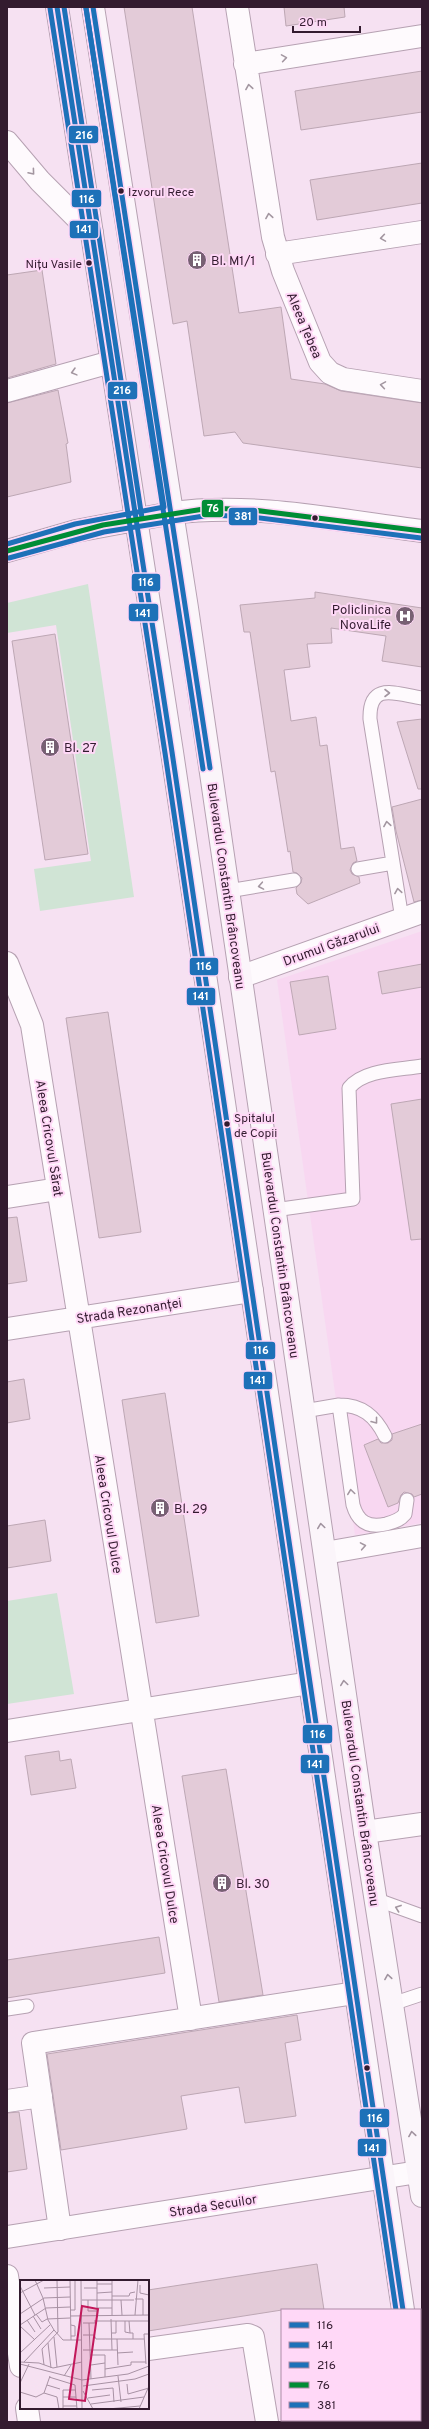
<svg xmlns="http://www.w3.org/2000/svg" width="429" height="2429" viewBox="0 0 429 2429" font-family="Overpass,sans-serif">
<rect width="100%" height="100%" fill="#f6e1f2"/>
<path fill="#f8d7f1" d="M422 931V1523L355 1535 277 980Z"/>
<path fill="#d0e4d5" d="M88 584 134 897 40 911 34 869 91 861 56 625 7 633V603Z
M57 1593 74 1694 7 1704V1601Z"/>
<path fill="#e3cbd8" stroke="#bda7b4" d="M124 7H192L239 313 281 307 291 379 325 384 341 391 422 403V468L243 443 235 432 204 436 187 321 173 324Z
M284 7H344L345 17 286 26Z
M422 71V112L301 130 295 91Z
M422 163V203L317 220 310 180Z
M42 270 56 364 7 378V275Z
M58 390 68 443 66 444 71 482 7 497V403Z
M315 592 422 608V667L382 661 386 636 331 628 332 643 307 644 310 667 284 670 291 721 316 717 320 746 327 745 341 849 354 847 357 861 353 863 350 870 352 874 359 877 360 883 308 904 297 894 296 888 301 883 302 878 297 873 293 872 290 851 288 852 275 771 271 772 250 632H244L240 605 315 598Z
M55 634 88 854 45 860 12 641Z
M422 719V789H418L397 722Z
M422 799V900L414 902 396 831 392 807Z
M422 964V987L382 994 378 972Z
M328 976 336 1029 299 1035 290 982Z
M108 1012 141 1232 99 1238 66 1018Z
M422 1099V1239L411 1240 391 1104Z
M17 1217 27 1281 7 1284V1218Z
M24 1379 30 1419 7 1423V1382Z
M165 1393 199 1616 156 1623 122 1400Z
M422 1424V1494L414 1497 412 1494 404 1492 401 1495 398 1503 388 1507 364 1445 378 1439 381 1443H388L392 1440V1434Z
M45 1520 51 1561 7 1568V1526Z
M59 1751 60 1761 71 1759 76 1788 31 1795 25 1756Z
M226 1769 263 1995 219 2002 182 1776Z
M159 1937 165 1973 7 1998V1960Z
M297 2015 301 2040 285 2043 296 2116 245 2123 239 2087 181 2096 187 2129 61 2150 47 2054Z
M19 2112 27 2169 7 2172V2113Z
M317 2264 324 2310H282L148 2331V2290Z"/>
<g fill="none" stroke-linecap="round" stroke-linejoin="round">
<g stroke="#b6a1b2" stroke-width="15">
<path id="service" d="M358 869 393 863
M228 891 294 880
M402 919 370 719C369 681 396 694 422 698
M274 1210 353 1199 349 1088C364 1069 400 1070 422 1066
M304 1411 339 1405
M385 1436C375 1416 362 1405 339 1405L353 1505C358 1522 368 1528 386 1524 394 1522 400 1520 405 1514L407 1500
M375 1899 422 1916
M392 2004 422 1994
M7 2009 27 2006"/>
</g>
<g stroke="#b6a1b2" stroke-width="24">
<path id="minor" d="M237 7 273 237 283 271 320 362 330 373 343 379 422 391
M245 64 422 36
M7 142 40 181 92 233
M277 254 422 232
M7 391 111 362
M7 963 32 1025 191 2019
M7 1197 58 1189
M7 1329 252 1291
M325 1553 422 1536
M7 1731 310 1683
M365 1832 422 1824
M7 2101 41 2096
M60 2229 33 2043 355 1993
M7 2276 21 2366
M148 2349 248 2335 253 2337 267 2422
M27 2408 29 2422"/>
</g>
<g stroke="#b6a1b2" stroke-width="24">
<path id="tertiary" d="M172 513C255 502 340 521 422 531
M240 977 422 912
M7 2237 418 2172"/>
</g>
<g stroke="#b6a1b2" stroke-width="24">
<path id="secondary" d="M57 7 172 752 403 2310
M93 7 187 608 365 1832 422 2196
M7 551 76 531 172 513
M419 2420V2422"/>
</g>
<use href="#service" stroke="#fefafd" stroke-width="13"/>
<use href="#minor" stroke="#fefafd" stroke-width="22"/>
<use href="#tertiary" stroke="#fefafd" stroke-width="22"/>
<use href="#secondary" stroke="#fbf5fa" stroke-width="22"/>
<g stroke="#ffd8f7" stroke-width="8">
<path id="bus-1" d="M57 7 172 752 403 2310
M93 7 210 768"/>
</g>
<g stroke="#ffd8f7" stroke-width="8">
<path id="bus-2" d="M50 8 165 753 396 2310
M86 8 203 769"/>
</g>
<g stroke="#ffd8f7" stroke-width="8">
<path id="bus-3" d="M64 7 142 518
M7 544 75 524 164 507 86 8"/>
</g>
<g stroke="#ffd8f7" stroke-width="8">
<path id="bus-4" d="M7 551 103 525 210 508 253 510 422 531"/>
</g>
<g stroke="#ffd8f7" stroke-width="8">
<path id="bus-5" d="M9 558 104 532 210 515 252 517 421 538"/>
</g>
<use href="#bus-1" stroke="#1d71b8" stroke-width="5"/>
<use href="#bus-2" stroke="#1d71b8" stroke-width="5"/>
<use href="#bus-3" stroke="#1d71b8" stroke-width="5"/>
<use href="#bus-4" stroke="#008d36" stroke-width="5"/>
<use href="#bus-5" stroke="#1d71b8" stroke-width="5"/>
</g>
<defs><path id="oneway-chevron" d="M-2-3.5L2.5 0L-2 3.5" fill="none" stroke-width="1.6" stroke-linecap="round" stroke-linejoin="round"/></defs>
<g stroke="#a396a0">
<use href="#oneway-chevron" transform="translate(284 58) rotate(-9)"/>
<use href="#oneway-chevron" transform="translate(249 87) rotate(-99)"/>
<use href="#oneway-chevron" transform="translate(32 172) rotate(50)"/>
<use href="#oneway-chevron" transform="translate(269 216) rotate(-99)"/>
<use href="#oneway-chevron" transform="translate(383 238) rotate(171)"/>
<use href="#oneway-chevron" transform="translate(74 372) rotate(165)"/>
<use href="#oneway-chevron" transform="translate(383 385) rotate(-171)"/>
<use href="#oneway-chevron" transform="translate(387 693)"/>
<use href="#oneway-chevron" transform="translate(387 824) rotate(-99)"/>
<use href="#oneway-chevron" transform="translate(261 886) rotate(170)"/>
<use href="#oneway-chevron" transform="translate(398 891) rotate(-99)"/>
<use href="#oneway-chevron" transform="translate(375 1421) rotate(52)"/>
<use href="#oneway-chevron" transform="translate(351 1492) rotate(-98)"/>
<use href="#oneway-chevron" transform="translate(363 1546) rotate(-10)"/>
<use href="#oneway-chevron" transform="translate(398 1908) rotate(-160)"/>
</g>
<g stroke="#a1939f">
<use href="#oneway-chevron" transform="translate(321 1526) rotate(-98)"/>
<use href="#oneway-chevron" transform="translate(344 1683) rotate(-98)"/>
<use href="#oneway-chevron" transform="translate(388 1977) rotate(-99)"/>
<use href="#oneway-chevron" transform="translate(412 2134) rotate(-99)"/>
</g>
<defs>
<g id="building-disc" transform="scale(1)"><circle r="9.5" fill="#776073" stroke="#ffd8f7"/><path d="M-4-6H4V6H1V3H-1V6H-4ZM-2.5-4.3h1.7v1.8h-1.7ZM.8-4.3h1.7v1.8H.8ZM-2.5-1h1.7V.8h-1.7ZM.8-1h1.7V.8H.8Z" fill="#fff"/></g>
<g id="hospital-disc" transform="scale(1)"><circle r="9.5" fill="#776073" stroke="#ffd8f7"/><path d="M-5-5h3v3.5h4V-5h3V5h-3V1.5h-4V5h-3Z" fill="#fff"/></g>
</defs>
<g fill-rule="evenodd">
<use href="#building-disc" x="197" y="260"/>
<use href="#hospital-disc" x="405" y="616"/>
<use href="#building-disc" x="50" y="747"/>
<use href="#building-disc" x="160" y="1508"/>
<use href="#building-disc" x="222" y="1883"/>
</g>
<g fill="#331b2f" stroke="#ffd8f7" stroke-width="1.5">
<circle cx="121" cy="191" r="3.5"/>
<circle cx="89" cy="263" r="3.5"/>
<circle cx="315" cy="518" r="3.5"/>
<circle cx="227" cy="1124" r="3.5"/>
<circle cx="367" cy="2068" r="3.5"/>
</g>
<g text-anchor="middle" stroke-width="4" stroke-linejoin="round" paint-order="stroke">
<g font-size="12" fill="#331b2f" stroke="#ffd8f7" text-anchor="start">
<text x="128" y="196">Izvorul Rece</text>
<text x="82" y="268" text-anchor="end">Nițu Vasile</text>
<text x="234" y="1122">Spitalul<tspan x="234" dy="15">de Copii</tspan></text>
</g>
<g font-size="13" fill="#331b2f" stroke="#ffd8f7" text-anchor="start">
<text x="211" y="265">Bl. M1/1</text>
<text x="391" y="614" text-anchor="end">Policlinica<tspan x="391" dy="15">NovaLife</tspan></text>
<text x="64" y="752">Bl. 27</text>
<text x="174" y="1513">Bl. 29</text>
<text x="236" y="1888">Bl. 30</text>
</g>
<g font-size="13" fill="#331b2f" stroke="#ffd8f7">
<text transform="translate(305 325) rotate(67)" y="5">Aleea Țebea</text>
<text transform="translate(227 886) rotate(82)" y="5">Bulevardul Constantin Brâncoveanu</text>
<text transform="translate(331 944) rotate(-20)" y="5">Drumul Găzarului</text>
<text transform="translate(50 1138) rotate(81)" y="5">Aleea Cricovul Sărat</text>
<text transform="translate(281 1255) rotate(82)" y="5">Bulevardul Constantin Brâncoveanu</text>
<text transform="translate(129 1310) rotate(-9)" y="5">Strada Rezonanței</text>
<text transform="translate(109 1514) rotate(81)" y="5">Aleea Cricovul Dulce</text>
<text transform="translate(361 1803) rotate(82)" y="5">Bulevardul Constantin Brâncoveanu</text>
<text transform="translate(166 1864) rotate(81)" y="5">Aleea Cricovul Dulce</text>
<text transform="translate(213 2205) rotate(-9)" y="5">Strada Secuilor</text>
</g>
</g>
<g transform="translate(20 2280)">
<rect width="129" height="129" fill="#f6e1f2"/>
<path fill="none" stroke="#a892a4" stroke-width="1" d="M15 0 23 18 28 40 34 50 43 60H61M50 0 51 60M61 0 62 129M77 0V36M77 4H92M120 5V13L129 15M0 6 15 35M24 8 50 7M64 8H77M0 13 24 0M77 13 92 12M92 16H109L110 13 115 12M115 19H123V35M62 20H114M68 20V31H77M101 20 102 35M77 28H92M50 30H55V0M0 34 24 18 50 17M16 34 22 42 27 39 50 38M115 35 118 0M13 36 21 49M50 36 129 35M92 36V0M91 39 92 70M7 40 15 52M75 41H129M105 41V52L110 53M109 41 110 53H113V59M63 43H75V40M69 43 71 99M0 45 26 28 50 27M51 45 55 46V56H51M0 46 15 60M92 53H96V41M63 55H74L76 59H124M34 57 37 87M97 59 98 85M28 63 31 88M63 70H97M0 73 30 45M97 73 113 72M70 75H85V97M0 82 19 83 33 88 62 82M4 82 34 50M0 84 62 100M126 84 124 54H129M24 85 22 69 38 52 37 0M71 85 85 83M85 89 111 85V82H126M44 96 51 85M98 96 101 122M29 97 55 105 57 129M62 100 108 94 129 86M0 103 9 84M107 104 108 114 129 108M27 105 40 109M63 106 115 99 129 94M93 108 94 122M72 110 93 108M63 111 73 129M0 112 16 117 24 113 37 117 39 129M24 113 30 96M43 117H56M68 118 90 115M71 124 124 117M43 126H57M43 129V110H56M88 129 120 126M119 129 129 106"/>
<path fill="#c2185b" fill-opacity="0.15" stroke="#c2185b" stroke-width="2" d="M62 26 78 29 65 121 49 119Z"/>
<rect width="129" height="129" fill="none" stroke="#331b2f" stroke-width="2"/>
</g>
<g stroke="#ffd8f7" stroke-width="1.5">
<rect x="68" y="125" width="31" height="19" rx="4" fill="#1d71b8"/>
<rect x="71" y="189" width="31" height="19" rx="4" fill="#1d71b8"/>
<rect x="69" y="220" width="30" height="19" rx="4" fill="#1d71b8"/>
<rect x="107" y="381" width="31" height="19" rx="4" fill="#1d71b8"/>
<rect x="201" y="499" width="23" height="19" rx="4" fill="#008d36"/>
<rect x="228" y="507" width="30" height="19" rx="4" fill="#1d71b8"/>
<rect x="131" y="573" width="30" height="19" rx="4" fill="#1d71b8"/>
<rect x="128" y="603" width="31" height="19" rx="4" fill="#1d71b8"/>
<rect x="189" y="957" width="30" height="19" rx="4" fill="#1d71b8"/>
<rect x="186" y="987" width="30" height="19" rx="4" fill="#1d71b8"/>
<rect x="245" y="1341" width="31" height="19" rx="4" fill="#1d71b8"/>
<rect x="243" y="1371" width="30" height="19" rx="4" fill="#1d71b8"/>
<rect x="302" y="1724" width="31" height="20" rx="4" fill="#1d71b8"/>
<rect x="300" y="1754" width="30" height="20" rx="4" fill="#1d71b8"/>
<rect x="359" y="2108" width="31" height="20" rx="4" fill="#1d71b8"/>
<rect x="357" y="2138" width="30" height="19" rx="4" fill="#1d71b8"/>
</g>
<g font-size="11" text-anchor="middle" font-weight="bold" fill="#fff">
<text x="84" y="139">216</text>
<text x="87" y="203">116</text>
<text x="84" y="233">141</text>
<text x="122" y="394">216</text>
<text x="213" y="512">76</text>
<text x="243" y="520">381</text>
<text x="146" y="586">116</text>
<text x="143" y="617">141</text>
<text x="204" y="970">116</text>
<text x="201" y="1000">141</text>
<text x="261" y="1354">116</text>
<text x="258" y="1384">141</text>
<text x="318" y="1738">116</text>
<text x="315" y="1768">141</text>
<text x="375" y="2122">116</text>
<text x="372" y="2152">141</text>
</g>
<rect width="429" height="2429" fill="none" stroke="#331b2f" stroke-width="16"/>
<rect x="281" y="2309" width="140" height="112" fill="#ffd8f7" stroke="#ad8ca7"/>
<rect x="289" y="2322" width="20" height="6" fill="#1d71b8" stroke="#ad8ca7"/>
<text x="317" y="2329" font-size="12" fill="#331b2f">116</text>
<rect x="289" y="2342" width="20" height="6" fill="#1d71b8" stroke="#ad8ca7"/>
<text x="317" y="2349" font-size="12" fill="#331b2f">141</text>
<rect x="289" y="2362" width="20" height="6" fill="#1d71b8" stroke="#ad8ca7"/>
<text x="317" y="2369" font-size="12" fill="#331b2f">216</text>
<rect x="289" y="2382" width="20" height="6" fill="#008d36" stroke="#ad8ca7"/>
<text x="317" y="2389" font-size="12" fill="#331b2f">76</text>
<rect x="289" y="2402" width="20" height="6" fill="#1d71b8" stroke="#ad8ca7"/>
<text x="317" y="2409" font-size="12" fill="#331b2f">381</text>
<path d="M293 26v6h67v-6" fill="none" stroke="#331b2f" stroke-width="2"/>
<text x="299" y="26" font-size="12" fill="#331b2f" stroke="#ffd8f7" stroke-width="3" paint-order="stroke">20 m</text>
</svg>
